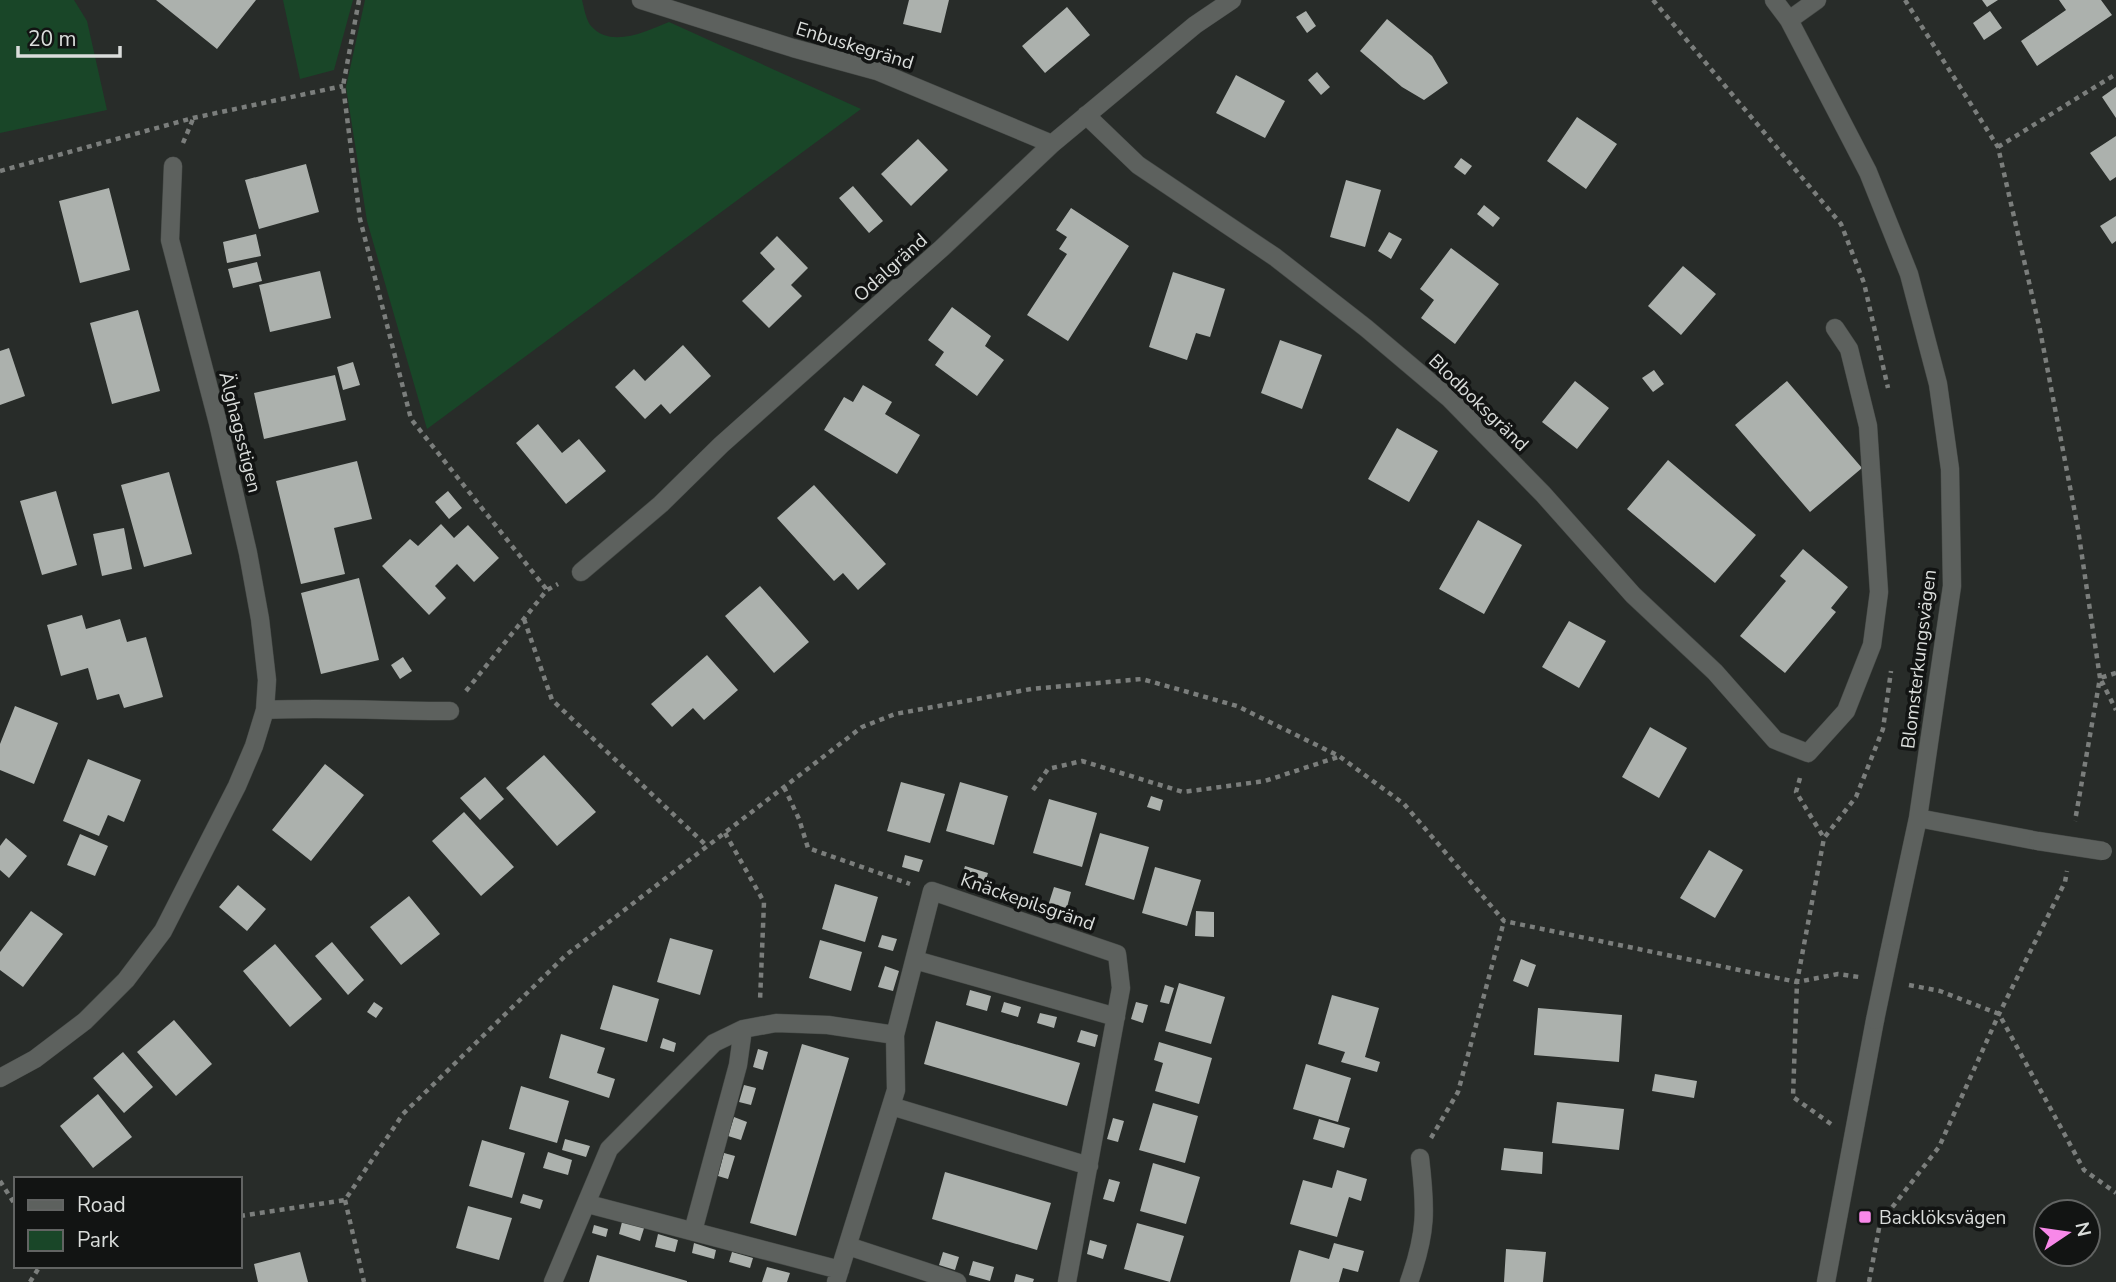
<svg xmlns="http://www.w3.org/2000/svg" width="2116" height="1282" viewBox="0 0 2116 1282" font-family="'Nunito Sans',sans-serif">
<rect width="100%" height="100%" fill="#282c29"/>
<path fill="#194628" d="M0 0H74L87 21 107 110 0 133Z
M283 0H353L334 70 300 79Z
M365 0H582C584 8 586 20 591 26 611 49 647 31 669 22L861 109 427 429 367 221 346 87Z"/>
<path fill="#acb1ad" d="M156 0H256L217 49Z
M909 0H949L941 33 903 24Z
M1982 0H1998L1987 7Z
M2059 0H2101L2112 15 2037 66 2021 41 2066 10Z
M1067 7 1090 35 1045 73 1022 46Z
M1306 11 1316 26 1307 33 1296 17Z
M1990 11 2002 28 1984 40 1973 23Z
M1387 19 1432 56 1448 83 1424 100 1402 87 1360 51Z
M1317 72 1330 87 1321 95 1308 80Z
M1236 75 1285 101 1265 138 1216 113Z
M2116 87V118L2102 97Z
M1577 117 1617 144 1586 189 1547 161Z
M2116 136V177L2110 181 2090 153Z
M918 139 948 170 911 206 881 174Z
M1461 158 1472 166 1465 175 1454 167Z
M306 164 319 212 259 229 245 180Z
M1346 180 1381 190 1365 247 1330 237Z
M853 186 883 221 869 233 839 198Z
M109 188 130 270 80 283 59 201Z
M1484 205 1500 218 1493 227 1477 214Z
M1071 208 1129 246 1068 341 1027 315 1067 254 1059 249 1067 237 1056 230Z
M2116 216V241L2112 244 2100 226Z
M1389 232 1402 239 1391 259 1378 251Z
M256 234 261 256 227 263 223 242Z
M777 236 808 268 791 285 802 296 769 328 742 301 775 269 760 253Z
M1451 248 1499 284 1455 344 1421 318 1434 300 1420 289Z
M257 262 262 281 233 288 228 269Z
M1683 266 1716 294 1681 335 1648 306Z
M320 271 331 318 270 332 259 285Z
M1173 272 1225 289 1210 337 1196 333 1187 360 1149 347Z
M952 307 991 336 985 346 1004 360 977 396 935 365 944 352 928 340Z
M138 310 160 391 112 404 90 323Z
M1280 340 1322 355 1302 409 1261 393Z
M683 345 711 376 670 414 661 404 645 419 615 387 634 369 645 381Z
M9 348 25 396 0 405V351Z
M353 362 360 385 343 390 337 367Z
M1654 370 1664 384 1653 392 1642 378Z
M335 375 346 420 264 439 254 393Z
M1575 381 1609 408 1577 449 1542 422Z
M1787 381 1862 468 1810 512 1735 425Z
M863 385 892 402 885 414 920 435 897 474 824 430 844 397 853 402Z
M538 424 562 453 579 439 606 471 566 504 516 443Z
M1397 428 1438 451 1409 502 1368 479Z
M1668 460 1756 535 1715 583 1627 509Z
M357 461 372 519 334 528 345 574 301 584 276 481Z
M169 472 192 554 144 567 121 485Z
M814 485 886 564 858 590 843 573 834 581 777 518Z
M56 491 77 565 42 575 20 501Z
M448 491 462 508 449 519 435 502Z
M1478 520 1522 545 1484 614 1439 589Z
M441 524 454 538 468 525 499 558 474 582 457 564 435 586 446 598 429 615 382 566 410 539 418 546Z
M124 528 132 569 102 576 93 534Z
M1803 549 1848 587 1831 608 1836 612 1785 673 1740 636 1786 581 1780 576Z
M359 578 379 660 321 674 301 593Z
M760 586 809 642 774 673 725 616Z
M82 615 86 629 120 619 127 642 146 637 163 697 124 708 119 694 97 700 88 668 61 676 47 625Z
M1569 621 1606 641 1579 688 1542 667Z
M707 655 738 690 704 720 693 708 672 727 651 704Z
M403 657 412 671 400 679 391 665Z
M15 706 58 723 34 784 0 770V744Z
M1650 727 1687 748 1659 798 1622 777Z
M544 755 596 812 557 846 506 788Z
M88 759 141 780 124 822 108 815 99 836 63 821Z
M325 764 364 795 311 861 272 830Z
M485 777 504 799 480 820 460 798Z
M901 782 945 794 930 843 887 831Z
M960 782 1008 796 994 845 946 831Z
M1151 796 1163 800 1160 811 1147 807Z
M1049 799 1097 813 1082 867 1033 853Z
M464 812 514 867 481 896 432 841Z
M1100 833 1149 847 1134 900 1085 885Z
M80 834 108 846 95 876 67 865Z
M6 838 27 856 9 878 0 870V846Z
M1709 850 1743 870 1715 918 1680 898Z
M905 855 923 860 919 872 902 867Z
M965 866 988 873 984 886 961 879Z
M1155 867 1201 880 1187 926 1142 913Z
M835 884 878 897 865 942 822 929Z
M238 885 266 909 247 931 219 907Z
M1054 887 1071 892 1066 911 1048 906Z
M409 896 440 934 401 965 370 927Z
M31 911 63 934 23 987 0 970V952Z
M1196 911 1214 912V937L1195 936Z
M882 935 897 939 893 951 878 947Z
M670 938 713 950 700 995 657 982Z
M820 940 862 952 851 991 809 978Z
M332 942 364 980 348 995 315 956Z
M275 944 322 999 290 1027 243 971Z
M1521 959 1536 965 1528 987 1513 981Z
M885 966 899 971 893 991 878 987Z
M1179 983 1225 997 1211 1044 1165 1031Z
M613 985 659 999 647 1042 600 1029Z
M1165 985 1174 988 1169 1004 1160 1002Z
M970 990 991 996 987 1011 966 1005Z
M1332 995 1379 1008 1365 1057 1380 1062 1377 1072 1341 1062 1345 1052 1318 1044Z
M374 1002 383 1008 376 1018 367 1012Z
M1004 1002 1021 1007 1018 1017 1001 1012Z
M1136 1002 1148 1005 1143 1023 1131 1019Z
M1538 1008 1622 1015 1619 1062 1534 1055Z
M1040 1013 1057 1017 1054 1028 1037 1023Z
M174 1020 212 1064 176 1096 137 1052Z
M936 1021 1080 1063 1067 1106 924 1064Z
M1081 1030 1098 1035 1095 1047 1077 1042Z
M561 1034 605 1048 597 1073 615 1079 609 1098 549 1078Z
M663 1038 676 1043 674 1052 660 1048Z
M1159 1042 1212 1058 1199 1104 1155 1091 1163 1063 1154 1060Z
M802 1044 849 1058 796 1236 750 1223Z
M758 1049 768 1052 763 1070 753 1067Z
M123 1052 153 1087 124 1113 93 1078Z
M1306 1064 1351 1078 1338 1122 1293 1109Z
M1655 1074 1697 1081 1694 1098 1652 1091Z
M744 1085 756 1088 751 1105 739 1102Z
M521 1086 569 1101 557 1143 509 1129Z
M98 1094 132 1137 93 1168 60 1126Z
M1557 1102 1624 1109 1619 1150 1552 1143Z
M1153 1103 1198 1116 1185 1163 1139 1150Z
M734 1117 747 1122 741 1140 728 1136Z
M1113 1118 1124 1121 1118 1142 1107 1139Z
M1319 1119 1350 1128 1344 1148 1313 1139Z
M565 1139 590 1146 586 1157 562 1150Z
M482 1140 525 1153 512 1198 469 1186Z
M1504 1148 1543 1152 1542 1174 1501 1170Z
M548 1152 572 1160 568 1175 543 1168Z
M724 1153 735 1156 728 1179 718 1176Z
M1153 1163 1200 1177 1186 1224 1140 1211Z
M1337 1170 1367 1179 1361 1201 1349 1197 1337 1237 1290 1224 1303 1180 1332 1188Z
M945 1172 1051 1203 1037 1250 932 1219Z
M1109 1179 1120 1182 1114 1202 1103 1199Z
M523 1194 543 1200 540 1209 520 1203Z
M468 1206 512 1218 499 1260 456 1248Z
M623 1218 645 1225 640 1241 619 1234Z
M1137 1223 1184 1236 1170 1282 1124 1269Z
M594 1225 608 1229 606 1237 592 1233Z
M658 1234 678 1240 675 1252 655 1247Z
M1090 1240 1107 1245 1103 1259 1087 1254Z
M694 1243 716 1250 714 1259 692 1253Z
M1334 1243 1364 1251 1358 1272 1343 1268 1339 1282H1290L1299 1250 1329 1259Z
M1506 1249 1546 1252 1543 1282H1504Z
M300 1252 308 1282H258L254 1264Z
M732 1252 753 1258 750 1268 729 1262Z
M943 1252 959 1257 955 1270 939 1265Z
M597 1255 687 1281V1282H589Z
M973 1261 994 1267 990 1281 969 1275Z
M767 1267 790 1273 787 1282H762Z
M1016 1274 1034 1279 1033 1282H1014Z"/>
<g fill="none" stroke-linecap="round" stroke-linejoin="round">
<g stroke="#454946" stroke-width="19">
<path id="minor" d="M641 0 793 48 877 71 1052 144
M1774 0 1789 20 1868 172 1909 274 1938 384 1950 469 1952 586 1918 818 1889 953
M1789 20 1817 0
M1086 115 1138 165 1275 257 1366 328 1450 399 1543 494 1633 595 1715 672 1775 740 1808 753 1846 711 1872 645 1879 592 1868 426 1849 349 1835 328
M581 572 661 504 721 445 942 248 1052 144 1195 25 1232 0
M265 710C327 707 388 711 450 711
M1918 818 2038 841
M915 960 1116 1017
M0 1078 35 1059 85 1021 126 980 163 931 237 786 254 746 265 710 267 680 260 619 248 553 218 423 170 240 173 166
M891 1106 1089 1166
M588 1204 840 1270
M693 1231 738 1065 743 1029
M848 1246 957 1282
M553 1282 609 1149 714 1043 743 1029 776 1023 828 1025 895 1035
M836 1282 896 1090 895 1035 932 891 1117 954 1121 988 1067 1282
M1409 1282C1427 1232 1426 1209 1420 1158
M1826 1282 1875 1020"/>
</g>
<path stroke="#7b7e7c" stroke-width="4.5" stroke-dasharray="5 5" stroke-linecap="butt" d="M359 0 343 86 360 219 411 419 547 590
M1653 0 1841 224 1864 283 1888 388
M1905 0 1998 147 2040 330 2078 529 2100 678 2075 821
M183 143 193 119
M1998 147 2116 74
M0 171 193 118 343 86
M524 619 552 700 708 847
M2116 673 2100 678 2116 710
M466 691 547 590 558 584
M1800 778 1796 792 1824 838
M784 787 799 819 808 848 910 884
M1033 790 1048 769 1082 761 1183 792 1265 781 1338 757
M725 833 764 902 760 1001
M1909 985 1940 991 1999 1014 2084 1170 2116 1193
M1831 1124 1793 1097 1797 982 1824 838 1856 797 1883 729 1891 671
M1431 1138 1458 1092 1504 921
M0 1181 16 1206
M345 1200 364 1282
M240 1216 345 1200 403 1114 566 955 862 727 895 714 1031 689 1142 679 1237 706 1339 756 1404 804 1504 921 1797 982 1838 974 1859 977
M30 1282 40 1266
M1869 1282 1880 1223 1939 1147 1999 1014 2065 882 2067 871"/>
<use href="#minor" stroke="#5d615e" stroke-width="18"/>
<g stroke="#454946" stroke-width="19" stroke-linecap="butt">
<path id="minor-bridge" d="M2038 841 2103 851
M1875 1020 1889 953"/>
</g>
<use href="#minor-bridge" stroke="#5d615e" stroke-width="18"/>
</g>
<rect fill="#f888e9" stroke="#121413" stroke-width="2.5" x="1858" y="1210" width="14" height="14" rx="3.5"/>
<g text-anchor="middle" stroke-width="7" stroke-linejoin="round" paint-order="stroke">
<g font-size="19" fill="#dadddb" stroke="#121413">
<text transform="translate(855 45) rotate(17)" y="7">Enbuskegränd</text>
<text transform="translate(890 267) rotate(-42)" y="7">Odalgränd</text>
<text transform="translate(1479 402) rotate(44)" y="7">Blodboksgränd</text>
<text transform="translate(241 432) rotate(76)" y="7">Älghagsstigen</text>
<text transform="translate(1918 659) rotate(-83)" y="7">Blomsterkungsvägen</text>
<text transform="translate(1028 901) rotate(19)" y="7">Knäckepilsgränd</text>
</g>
<g font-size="19" fill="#dadddb" stroke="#121413" text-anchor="start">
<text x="1879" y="1224">Backlöksvägen</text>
</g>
</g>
<rect x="14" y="1177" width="228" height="91" fill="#121413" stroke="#626463" stroke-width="2"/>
<rect x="28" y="1200" width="35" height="10" fill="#5d615e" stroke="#626463" stroke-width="2"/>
<text x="77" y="1212" font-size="21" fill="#dadddb">Road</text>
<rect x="28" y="1230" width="35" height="21" fill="#194628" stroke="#626463" stroke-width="2"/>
<text x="77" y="1247" font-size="21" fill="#dadddb">Park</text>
<g transform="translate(2067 1233) rotate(77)"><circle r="33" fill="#121413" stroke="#626463" stroke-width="2"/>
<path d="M0-5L12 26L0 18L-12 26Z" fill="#f888e9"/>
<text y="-10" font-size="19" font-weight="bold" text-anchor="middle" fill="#dadddb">N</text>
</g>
<path d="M18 46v10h102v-10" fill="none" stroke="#dadddb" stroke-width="3.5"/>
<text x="28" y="46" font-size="21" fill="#dadddb" stroke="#121413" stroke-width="5" paint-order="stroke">20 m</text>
</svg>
